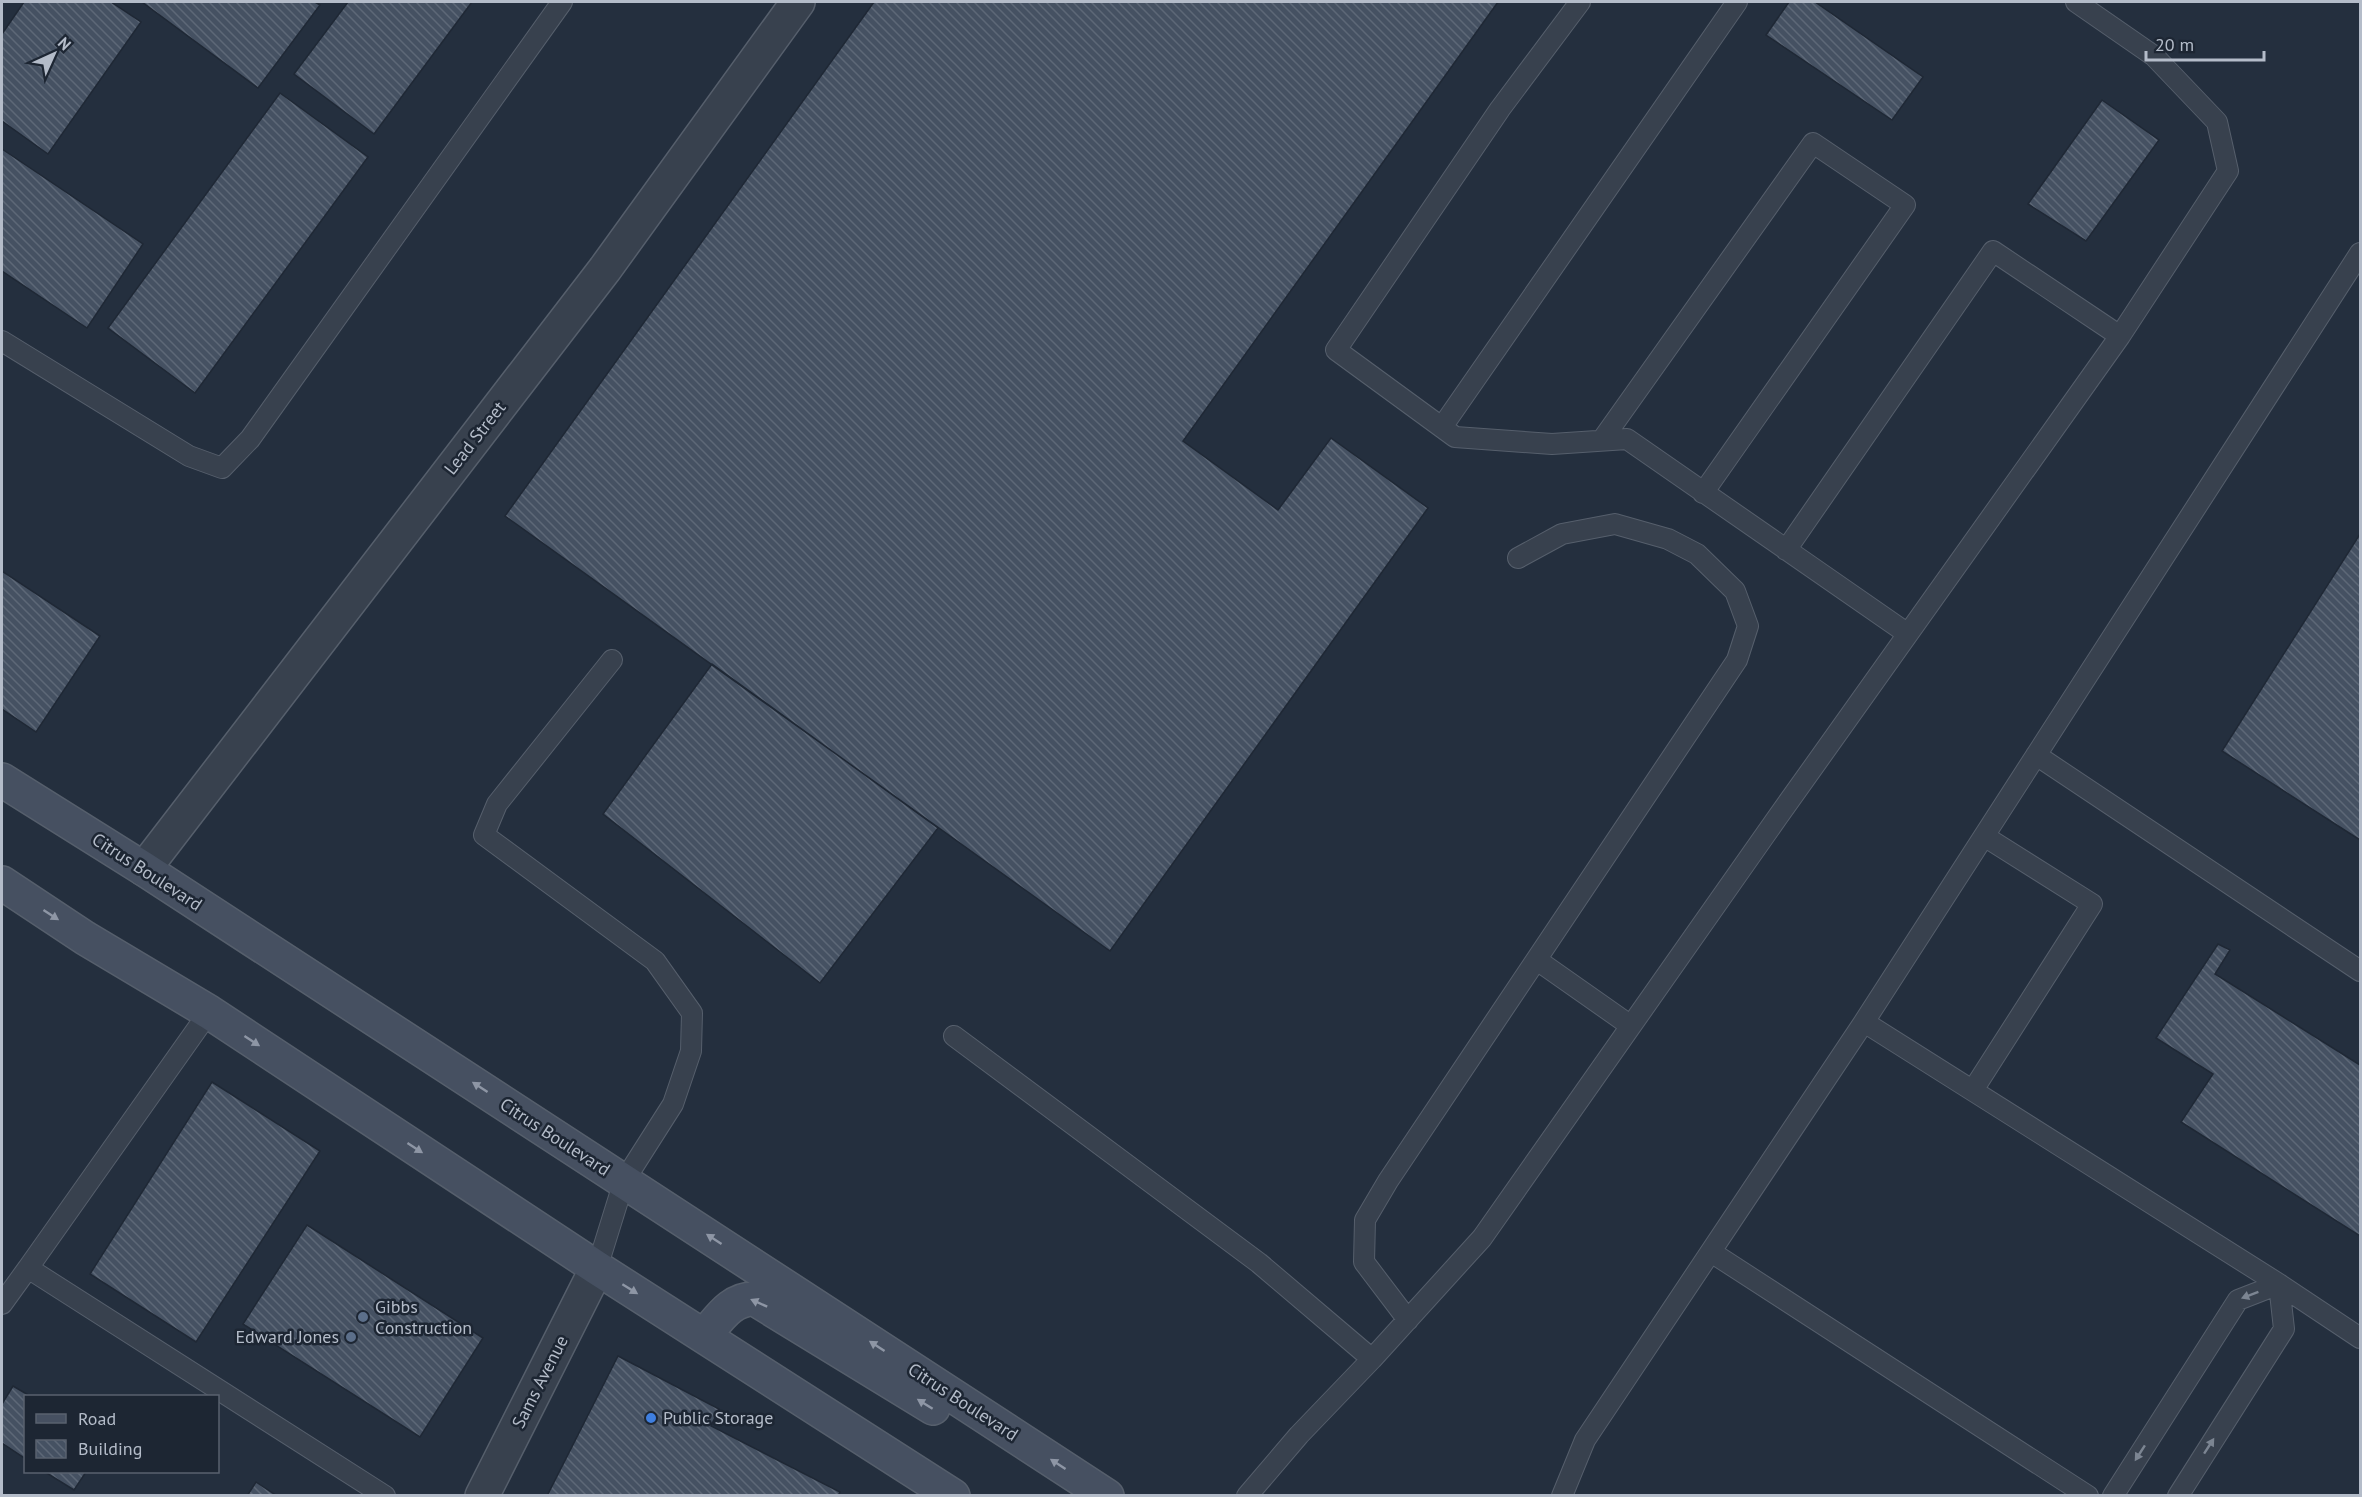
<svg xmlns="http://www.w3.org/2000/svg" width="2362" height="1497" viewBox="0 0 2362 1497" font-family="'PT Sans',sans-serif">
<defs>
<pattern id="building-back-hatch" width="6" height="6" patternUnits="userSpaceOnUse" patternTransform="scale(1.5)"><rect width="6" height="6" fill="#455162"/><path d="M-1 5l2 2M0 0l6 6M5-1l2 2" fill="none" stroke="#5d6877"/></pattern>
</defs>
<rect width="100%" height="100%" fill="#242f3e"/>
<path fill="url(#building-back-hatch)" stroke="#1f2835" stroke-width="1.5" d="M24 2H111L141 22 48 154 2 121V34Z
M142 2H315L320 5 258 88Z
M348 2H472L374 134 294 74Z
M874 2H1498L1183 441 1278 510 1331 438 1428 508 1110 951 505 516Z
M1789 2H1815L1923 77 1892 120 1766 35Z
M280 93 368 157 195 393 108 328Z
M2102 100 2159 140 2086 241 2028 204Z
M2 149 143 244 87 328 2 271Z
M2360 534V840L2222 751Z
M2 571 100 636 36 732 2 709Z
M712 664 938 828 820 983 603 814Z
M2218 944 2230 950 2215 974 2360 1065V1236L2181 1122 2213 1074 2156 1038Z
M212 1082 320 1151 196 1342 90 1274Z
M307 1225 483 1338 420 1437 243 1324Z
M618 1356 719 1409 711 1426 840 1492 838 1496H547Z
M13 1386 30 1396H26V1459L2 1443V1404Z
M45 1472H86L74 1490Z
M256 1482 277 1496H247Z"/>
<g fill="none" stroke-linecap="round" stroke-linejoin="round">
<g stroke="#565f6c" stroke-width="22">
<path id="lane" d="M1580 2 1500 109 1336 350 1455 437 1552 444 1627 439 1908 634
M2 341 189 456 222 468 250 439 562 2
M1442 427 1737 2
M1602 440 1813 143 1905 205 1703 493
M1786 550 1993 251 2120 336
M2036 755 2360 971
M1537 960 1631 1026
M209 1012 28 1268 385 1496
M1864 1022 2360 253
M954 1036 1259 1263 1372 1359
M1973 1090 2092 904 1984 836
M1711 1252 2088 1496
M597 1268 624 1181 673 1104 691 1051 692 1013 655 961 484 835 497 804 612 660
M2 1304 28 1268
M1408 1320 1364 1262 1365 1220 1388 1181 1737 660 1748 626 1735 591 1697 554 1668 539 1615 524 1562 534 1518 558
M1247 1496 1299 1435 1372 1359 1482 1238 1777 818 2120 336 2228 171 2217 122 2154 56 2076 2
M1562 1496 1585 1440 1864 1022 2279 1284 2360 1338
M2113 1496 2238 1300 2279 1284 2284 1329 2178 1496"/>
</g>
<g stroke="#565f6c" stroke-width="36">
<path id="street" d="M144 869 605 269 798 2
M482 1496 597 1268"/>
</g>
<g stroke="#565f6c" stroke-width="36">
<path id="secondary" d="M2 780 144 869 1107 1496
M2 883 85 938 209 1012 597 1268 953 1496
M704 1336C719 1319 731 1298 755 1299L933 1408"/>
</g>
<use href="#lane" stroke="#38414e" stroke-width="20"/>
<use href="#street" stroke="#38414e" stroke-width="33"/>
<use href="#secondary" stroke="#465061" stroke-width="33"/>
</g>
<defs><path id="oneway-solid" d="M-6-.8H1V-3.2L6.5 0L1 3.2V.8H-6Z" transform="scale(1.5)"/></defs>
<g fill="#8e96a5">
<use href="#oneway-solid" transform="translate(51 915) rotate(33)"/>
<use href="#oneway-solid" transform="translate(252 1041) rotate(33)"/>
<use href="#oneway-solid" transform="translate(480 1087) rotate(-147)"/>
<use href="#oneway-solid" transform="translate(415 1148) rotate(33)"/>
<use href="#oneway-solid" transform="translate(714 1239) rotate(-147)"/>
<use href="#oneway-solid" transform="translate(630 1289) rotate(32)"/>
<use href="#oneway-solid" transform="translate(759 1303) rotate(-156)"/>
<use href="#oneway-solid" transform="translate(877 1346) rotate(-147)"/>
<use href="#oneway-solid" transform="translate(925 1404) rotate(-148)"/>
<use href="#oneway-solid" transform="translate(1058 1464) rotate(-147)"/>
</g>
<g fill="#7c8592">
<use href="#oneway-solid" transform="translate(2250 1295) rotate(159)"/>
<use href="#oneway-solid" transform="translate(2209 1446) rotate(-57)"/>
<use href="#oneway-solid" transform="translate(2140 1453) rotate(123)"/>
</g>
<g fill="#5c6f8a" stroke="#1d2633" stroke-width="2">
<circle cx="363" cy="1317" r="6"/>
<circle cx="351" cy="1337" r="6"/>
</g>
<circle fill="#3f7fe0" stroke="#1d2633" stroke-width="2" cx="651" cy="1418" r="6"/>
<g text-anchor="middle" stroke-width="5" stroke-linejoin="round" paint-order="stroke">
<g font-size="18" fill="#b4bcc9" stroke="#1d2633">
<text transform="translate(475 438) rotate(-52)" y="6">Lead Street</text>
<text transform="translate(147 872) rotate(33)" y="6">Citrus Boulevard</text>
<text transform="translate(555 1137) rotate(33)" y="6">Citrus Boulevard</text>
<text transform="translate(540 1382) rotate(-63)" y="6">Sams Avenue</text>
<text transform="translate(963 1402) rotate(33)" y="6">Citrus Boulevard</text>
</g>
<g font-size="18" fill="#b4bcc9" stroke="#1d2633" text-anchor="start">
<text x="375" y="1313">Gibbs<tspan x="375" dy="21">Construction</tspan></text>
<text x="339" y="1343" text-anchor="end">Edward Jones</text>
<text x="663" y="1424">Public Storage</text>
</g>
</g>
<rect width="2362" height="1497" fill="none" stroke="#b4bcc9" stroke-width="6"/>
<rect x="24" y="1395" width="195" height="78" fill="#1d2633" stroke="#59626f" stroke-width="1.5"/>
<rect x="36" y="1414" width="30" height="9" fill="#465061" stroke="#59626f" stroke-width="1.5"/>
<text x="78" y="1425" font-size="18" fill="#b4bcc9">Road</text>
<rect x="36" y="1440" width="30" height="18" fill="url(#building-back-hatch)" stroke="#59626f" stroke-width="1.5"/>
<text x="78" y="1455" font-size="18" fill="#b4bcc9">Building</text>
<g transform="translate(54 54) rotate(45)" stroke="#1d2633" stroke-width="4.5" paint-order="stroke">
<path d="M0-4.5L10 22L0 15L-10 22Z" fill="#b4bcc9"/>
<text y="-9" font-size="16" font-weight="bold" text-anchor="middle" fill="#b4bcc9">N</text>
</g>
<path d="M2146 51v9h118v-9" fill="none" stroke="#b4bcc9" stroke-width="3"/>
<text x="2155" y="51" font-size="18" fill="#b4bcc9" stroke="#1d2633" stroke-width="4.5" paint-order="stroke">20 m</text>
</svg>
